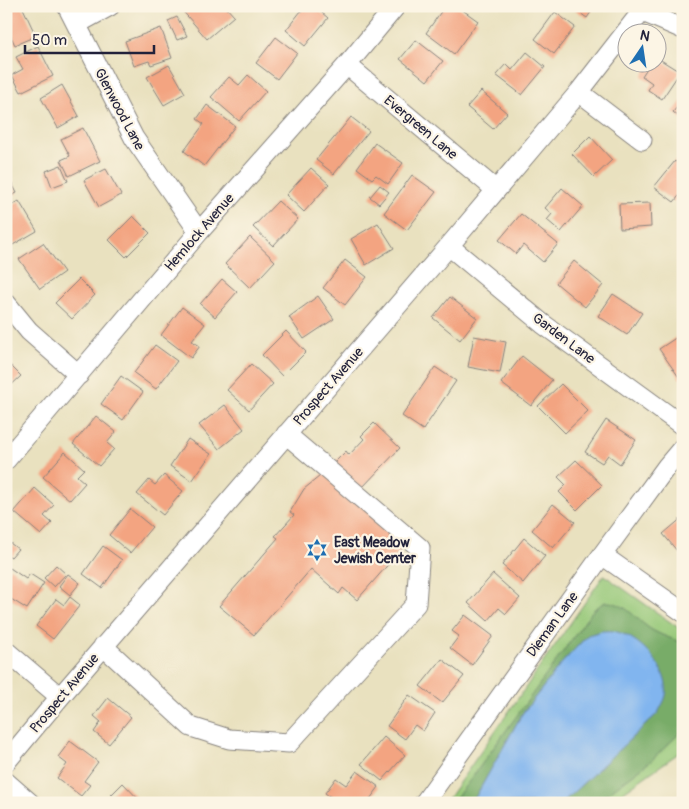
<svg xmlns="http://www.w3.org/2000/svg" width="689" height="809" viewBox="0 0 689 809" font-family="Pangolin,sans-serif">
<rect width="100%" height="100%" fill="#fcf5e5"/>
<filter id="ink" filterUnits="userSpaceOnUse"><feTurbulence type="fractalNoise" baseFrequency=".02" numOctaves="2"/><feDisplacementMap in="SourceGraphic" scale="10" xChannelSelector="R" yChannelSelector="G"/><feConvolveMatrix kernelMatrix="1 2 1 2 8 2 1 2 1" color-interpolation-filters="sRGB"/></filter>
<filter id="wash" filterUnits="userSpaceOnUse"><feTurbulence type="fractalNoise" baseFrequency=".0096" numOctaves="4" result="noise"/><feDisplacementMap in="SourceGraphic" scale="20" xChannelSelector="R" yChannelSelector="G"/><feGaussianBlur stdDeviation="1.12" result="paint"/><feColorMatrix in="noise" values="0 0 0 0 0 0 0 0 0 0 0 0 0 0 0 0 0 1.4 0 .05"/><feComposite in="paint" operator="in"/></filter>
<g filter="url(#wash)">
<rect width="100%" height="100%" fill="#e9e1bf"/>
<path fill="#96c878" stroke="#5c755a" d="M604 575 683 631V750L608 803H445Z"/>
<path fill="#78ac68" stroke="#4d6752" d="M605 602C626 601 637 622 654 631 663 636 673 639 683 643V730L651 761 595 803H562L658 713 588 635 562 663 522 714 475 798 477 803H452L471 779 593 610Z"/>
<path fill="#81b5ef" stroke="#526c95" d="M602 631C607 631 613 630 617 632 641 638 670 670 666 695 665 701 660 708 658 713L562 803H477L475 798 522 714 562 663 588 635Z"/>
<g id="blocks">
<path fill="#f3a481" d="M10 6H22L36 36 15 45 6 26V8Z
M185 6H225L234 16 207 39 181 9Z
M305 6H314L328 18 305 46 286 30Z
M445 6H457L478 21 454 54 426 33Z
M570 6H595L587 18Z
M555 12 575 27 554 54 535 39Z
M177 17 187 36 177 40 168 21Z
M161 28 172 58 151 65 149 61 134 66 125 41Z
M276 37 297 53 277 79 256 63Z
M416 40 443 61 427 81 400 59Z
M38 46 53 76 21 92 12 75 23 69 16 57Z
M527 52 545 67 522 95 496 75 506 64 512 70Z
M656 57 680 72 662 99 648 90 652 83 642 76 651 62H656Z
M169 65 185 93 164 105 147 77Z
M248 75 266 91 239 121 211 97 229 77 239 85Z
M62 85 79 116 58 128 41 98Z
M481 91 507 113 493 129 467 107Z
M683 100V120L673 112Z
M207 105 235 126 204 166 184 151 204 124 197 119Z
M351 117 369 131 334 174 316 160Z
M83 128 100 161 69 176 61 160 70 156 61 139Z
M590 136 612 160 594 177 572 154Z
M375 143 403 163 388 184 376 175 372 179 357 168Z
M675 161 683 168V191L674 202 654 187Z
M61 165 68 181 52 187 46 171Z
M311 168 329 184 304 212 286 195Z
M106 169 121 195 99 207 84 180Z
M6 172 17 193 6 198Z
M412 175 436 192 407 230 384 213Z
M380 185 389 192 379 204 370 197Z
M562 188 583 206 561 232 547 220 552 214 545 208Z
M19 201 37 231 11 246 6 238 10 235 6 229V209Z
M278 201 298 219 273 246 253 227Z
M650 203 651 227 620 229 619 204Z
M521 214 558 244 543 262 523 245 516 254 499 240Z
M133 216 150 233 126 257 109 240Z
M378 223 394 248 366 265 351 239Z
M250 237 275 261 250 288 225 264Z
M43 243 64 272 40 289 19 259Z
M345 260 367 277 345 305 323 288Z
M574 261 603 285 585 307 556 283Z
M79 279 95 295 72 319 55 303Z
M222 279 237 292 215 317 200 304Z
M613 294 642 313 627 335 598 316Z
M318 296 334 319 304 339 289 317Z
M450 297 477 318 460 340 433 318Z
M182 307 205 324 192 341 200 346 191 358 161 335Z
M286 331 306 352 282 376 262 355Z
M683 333V378L681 380 659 349Z
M474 336 506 342 500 373 468 367Z
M155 345 177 361 156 389 134 373Z
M522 356 552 380 531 406 501 383Z
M6 361 21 376 6 390Z
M251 364 273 384 249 410 227 390Z
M435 367 456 381 423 430 402 416Z
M121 376 143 392 123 420 101 404Z
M561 384 588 411 565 433 538 406Z
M225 405 244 429 219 449 199 425Z
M96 416 116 432 107 443 114 449 99 466 73 444Z
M606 420 636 440 620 464 608 455 602 463 585 452Z
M374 423 400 448 361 489 334 463 346 451 349 455 364 439 361 436Z
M188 439 211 454 192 481 170 466Z
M65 452 84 469 77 476 85 483 70 500 43 477Z
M576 460 602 485 577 510 559 492 566 485 558 477Z
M325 472 407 543 357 600 343 588 339 594 311 569 254 635 219 606 278 538 275 536 294 515 290 512 304 489Z
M164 475 183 491 163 515 137 494 149 480 155 485Z
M35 488 54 505 44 516 52 523 41 535 14 512Z
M553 504 575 522 553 548 532 530Z
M130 509 152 527 130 553 109 535Z
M683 517V548L678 552 663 534Z
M524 538 545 556 523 583 502 565Z
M6 540 18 549 11 557 6 554Z
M103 546 122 560 102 588 83 574Z
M56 565 66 574 54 587 44 578Z
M10 568 26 579 30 574 44 583 27 609 6 596V574Z
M68 574 80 583 70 595 59 586Z
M493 574 520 598 506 614 499 608 488 621 468 603Z
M70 597 80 605 53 639 36 626 56 599 64 605Z
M465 615 493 636 472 665 450 648 459 636 452 631Z
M442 659 464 676 442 703 420 686Z
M409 695 435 713 423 731 415 725 405 739 387 726Z
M108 698 131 717 109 744 94 732 101 722 94 716Z
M384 737 405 755 382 781 361 764Z
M70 741 98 762 84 781 90 785 81 796 57 778 67 764 58 757Z
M357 771 379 787 367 803H339L325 793 336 778 346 785Z
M123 783 142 803H110L107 799Z"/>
</g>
</g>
<g filter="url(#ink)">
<use href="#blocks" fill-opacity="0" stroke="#86827d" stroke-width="1"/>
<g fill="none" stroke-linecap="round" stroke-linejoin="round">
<g stroke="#86827d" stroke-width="21">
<path id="minor" d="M67 6 134 138 199 232
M643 12 683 29
M77 24 110 6
M347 65 496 190
M579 92 642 140
M449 246 543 324 683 426
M6 303 29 331 79 375
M6 460 199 232 347 65 396 6
M602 555 683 612
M103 646 191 727 229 739 289 743 416 604 420 548 286 434
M6 651 60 697
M6 762 60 697 449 246 579 92 646 6
M6 782 30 803
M424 803 602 555 667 466 683 447"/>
</g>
<use href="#minor" stroke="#fff" stroke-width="19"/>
</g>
</g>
<defs>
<g id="synagogue-bare" transform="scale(1.725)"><path d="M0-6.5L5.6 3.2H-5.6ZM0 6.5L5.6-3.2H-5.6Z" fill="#1f6fb2" stroke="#fcf5e5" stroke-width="2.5" paint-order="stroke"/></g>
</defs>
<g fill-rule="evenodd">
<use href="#synagogue-bare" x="317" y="550"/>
</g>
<g text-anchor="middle" stroke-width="4.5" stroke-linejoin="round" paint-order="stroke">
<g font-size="14" fill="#22223b" stroke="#fcf5e5">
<text transform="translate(120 109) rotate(62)" y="5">Glenwood Lane</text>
<text transform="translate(421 127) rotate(40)" y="5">Evergreen Lane</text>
<text transform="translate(199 232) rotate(-49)" y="5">Hemlock Avenue</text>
<text transform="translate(564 338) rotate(37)" y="5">Garden Lane</text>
<text transform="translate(328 386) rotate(-49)" y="5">Prospect Avenue</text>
<text transform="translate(552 624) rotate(-54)" y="5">Dieman Lane</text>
<text transform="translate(64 693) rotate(-50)" y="5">Prospect Avenue</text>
</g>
<g font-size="14" font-weight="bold" fill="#22223b" stroke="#fcf5e5" text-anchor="start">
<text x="334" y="547">East Meadow<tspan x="334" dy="16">Jewish Center</tspan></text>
</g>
</g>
<rect width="689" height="809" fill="none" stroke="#fcf5e5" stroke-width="25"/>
<g transform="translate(642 48) rotate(13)"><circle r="24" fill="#fcf5e5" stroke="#a5a1a1"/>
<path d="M0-4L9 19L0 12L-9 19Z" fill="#1f6fb2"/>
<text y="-8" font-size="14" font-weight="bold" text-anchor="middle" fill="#22223b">N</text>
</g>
<path d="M25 45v8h129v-8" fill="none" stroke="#22223b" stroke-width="2.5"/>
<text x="32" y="45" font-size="15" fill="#22223b" stroke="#fcf5e5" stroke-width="4" paint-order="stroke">50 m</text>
</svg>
